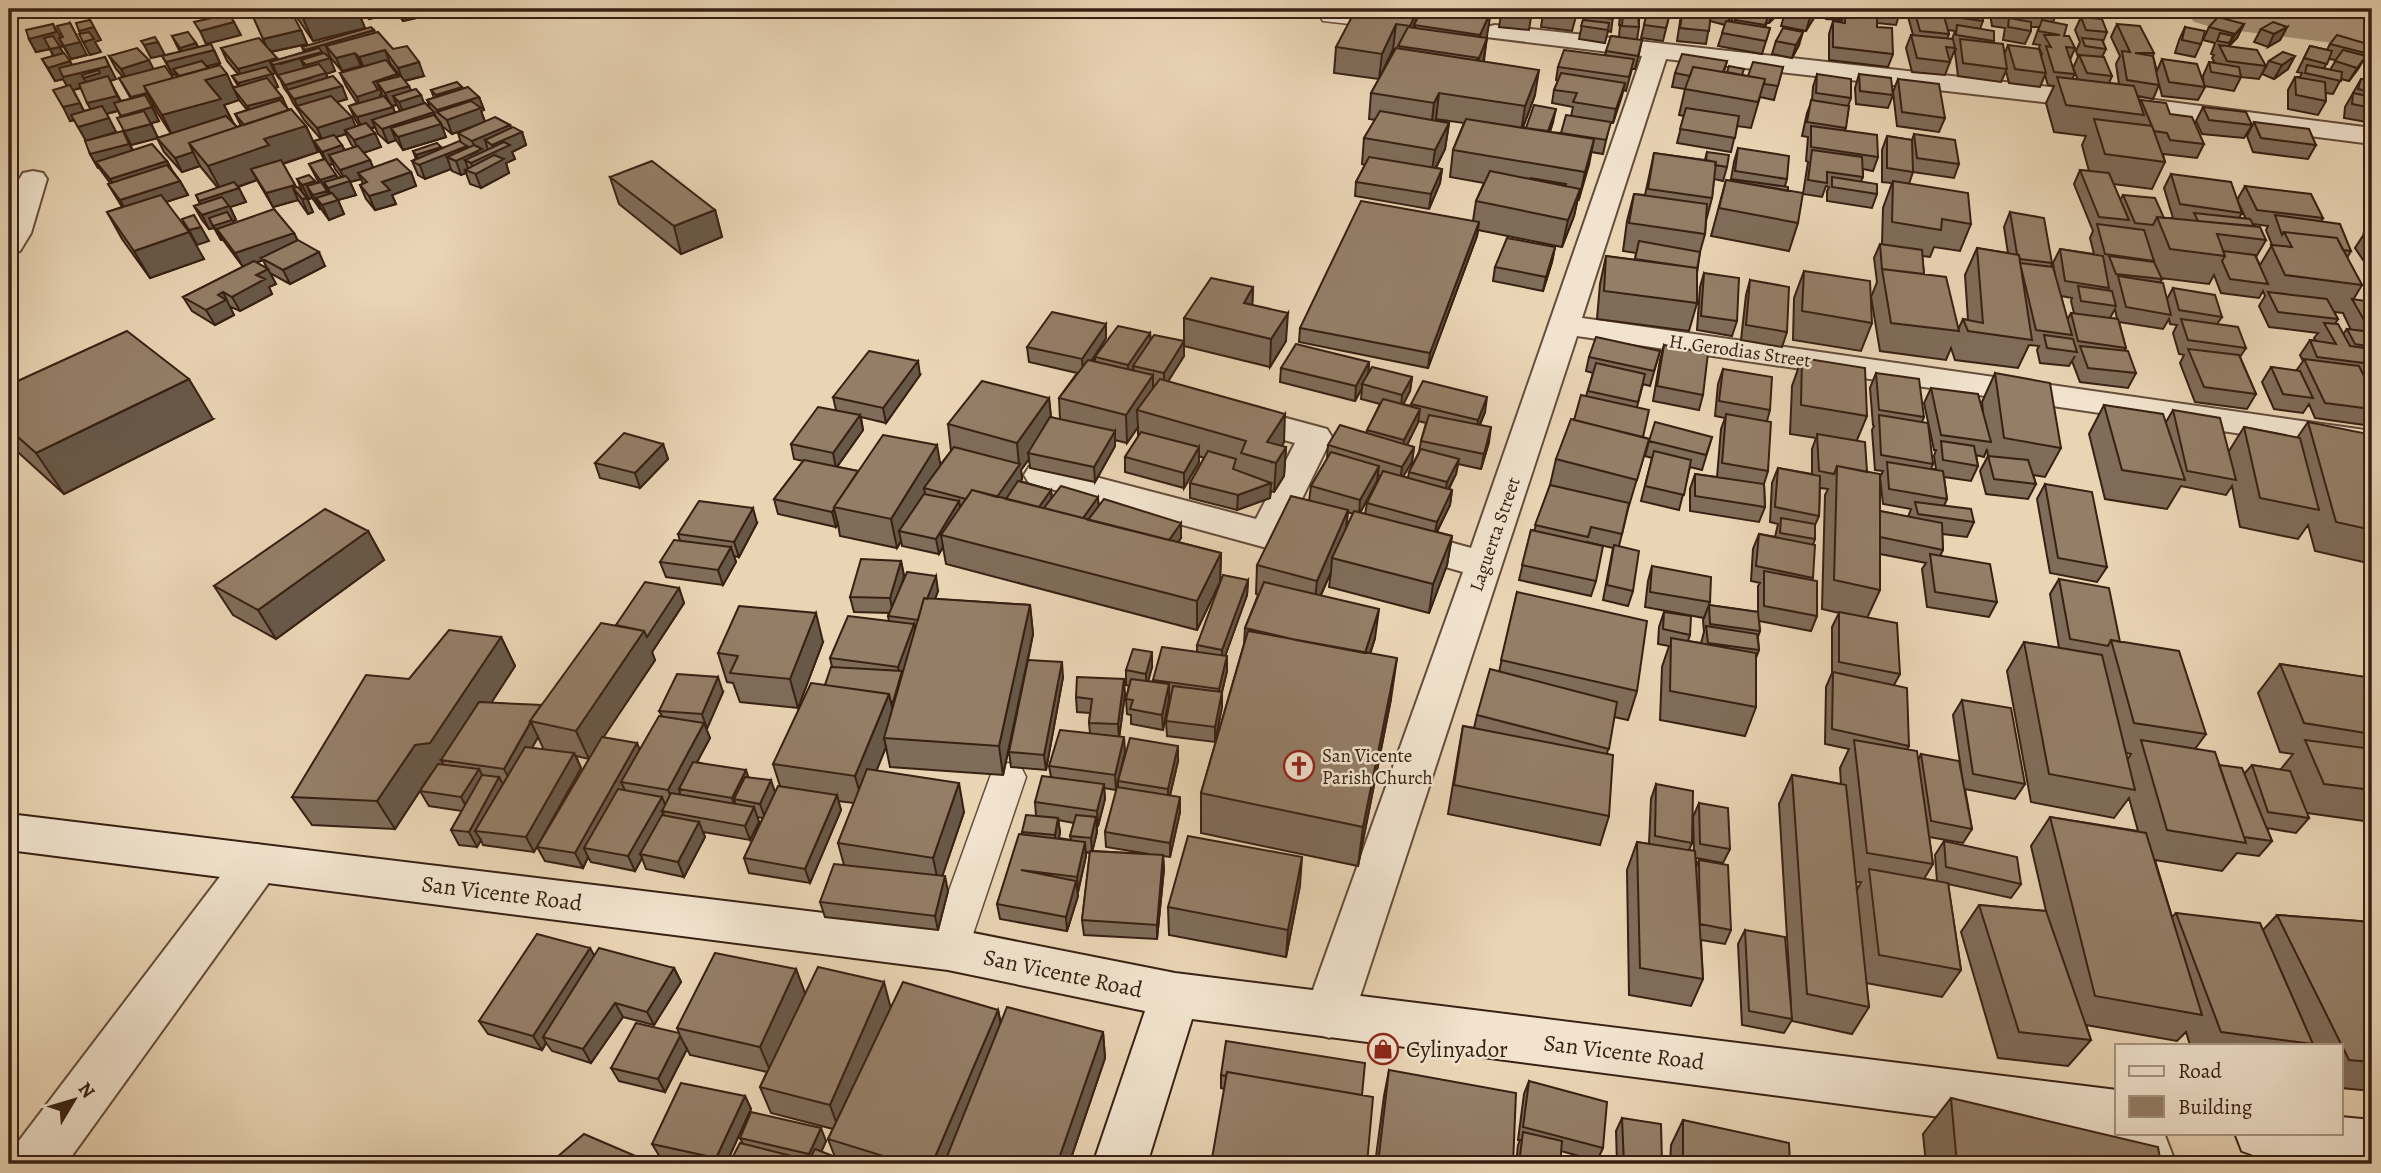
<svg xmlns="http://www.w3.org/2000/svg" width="2381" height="1173" viewBox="0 0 2381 1173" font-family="Alegreya,serif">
<rect width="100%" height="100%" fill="#e9d4b4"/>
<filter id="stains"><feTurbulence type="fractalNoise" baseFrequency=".00286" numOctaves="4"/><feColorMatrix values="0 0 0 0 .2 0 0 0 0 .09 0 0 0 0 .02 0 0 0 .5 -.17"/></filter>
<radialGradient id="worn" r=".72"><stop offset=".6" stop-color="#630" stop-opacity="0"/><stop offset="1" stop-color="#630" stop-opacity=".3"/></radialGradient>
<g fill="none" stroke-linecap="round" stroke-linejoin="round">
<path fill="#ad977d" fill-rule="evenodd" d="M2184 9 2372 10V48L2216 28 2194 22Z"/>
<g stroke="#644d3b" stroke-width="3">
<path id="lane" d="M1330 11 1394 17 1404 23 1394 29 1323 21 1320 17Z
M1008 763 1021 767 1026 777 968 949 962 961 948 966 934 961 928 949 990 777 995 767Z"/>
</g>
<g stroke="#644d3b" stroke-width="4">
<path id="street" d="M1495 25 2077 90 2372 128V144L2077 106 1666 59 1582 318 2372 431V453L1577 336 1354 1015 1347 1031 1329 1038 1311 1031 1304 1015 1463 572 1386 550 1380 541 1386 532 1399 528 1471 548 1642 56 1486 37 1483 32 1486 27Z
M33 171 43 173 47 179 31 233 20 251 9 254C9 226 7 197 23 173Z
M1234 404 1327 429 1332 437 1280 544 1267 548 1029 483 1024 475 1029 467 1042 463 1256 519 1295 443 1222 423 1217 415 1222 407Z
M257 844 273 849 280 863 273 877 66 1164H9L15 1146 241 849Z
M2117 1121V1133H2164L2176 1164H2122L2112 1133Z"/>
</g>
<g stroke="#382013" stroke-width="4">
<path id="secondary" d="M9 814 948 928 1175 973 2117 1090V1133H2135L2117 1140 1192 1019 1147 1164H1093L1145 1011 948 970 9 850Z
M2341 1117 2372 1120V1164C2329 1164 2283 1167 2242 1151L2235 1133H2341Z"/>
</g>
<use href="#lane" fill="#f1e3ce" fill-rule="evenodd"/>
<use href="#street" fill="#f1e3ce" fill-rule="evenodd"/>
<use href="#secondary" fill="#f1e3ce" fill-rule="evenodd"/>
</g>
<path fill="#7f6c59" stroke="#382013" stroke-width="2" fill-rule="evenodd" d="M293 9H357L365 28 313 41 296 16Z
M361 9H419L421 17 403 21 396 12 369 19Z
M1502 9H1542L1541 12 1532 11 1529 30 1499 27Z
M1578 9 1572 31 1541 27 1543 14Z
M1587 9H1614L1611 32 1608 31 1605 43 1579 39 1583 20H1585Z
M1618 9H1641L1639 20V27L1637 40H1642L1639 54 1635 69H1632L1626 91 1623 90 1613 123H1610L1603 154 1591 152 1579 199 1578 198 1574 216 1562 247 1478 230 1477 236 1428 368 1299 342 1300 328 1473 221 1476 201 1484 183 1450 177 1453 150 1464 123 1436 119 1435 120 1449 123 1445 149 1436 168 1442 169 1440 183 1429 209 1355 196 1356 182 1365 165 1362 164 1364 138 1375 120 1369 119 1371 93 1379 79 1334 73 1336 47 1417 11 1416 20 1487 36 1484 61 1535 95 1523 127 1526 128 1553 122 1550 132 1561 133 1571 116 1573 107 1552 103 1554 90 1558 81 1556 80 1558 67 1605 55 1611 36 1619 37 1620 25H1619L1620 16H1617ZM1393 49H1395L1382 73Z
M1648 9H1671L1663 41 1641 38Z
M1680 9 1701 10V9H1742L1751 10V9H1780L1779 13 1769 23H1767L1765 27 1770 28 1762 54 1718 46 1725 25 1710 21 1706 44 1677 41 1681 15H1679ZM1739 11 1734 22 1731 21Z
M1788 9H1820L1819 15 1815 14 1806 31 1781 26 1785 13Z
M1825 9H1899L1900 12 1896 25 1877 23V27L1893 54 1888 67 1829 60V34L1833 21 1841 22 1842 20 1826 19Z
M1906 9H1981L1983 21 1980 29 1994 41 1993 43 2004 55 2008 45 2041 57 2042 54 2039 48 2040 45 2033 44 2039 27H2031V31L2025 44 2003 40 2005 28 1992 26 1990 14 1992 9H2025L2027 16 2030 9H2053L2056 15 2053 22 2064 36 2075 48 2070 60 2075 74 2072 79 2078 80 2073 68 2078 57 2076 51 2080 42 2075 30 2081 17 2107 32 2103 42 2106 49 2102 57 2112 76 2109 83 2119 84 2116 64 2120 56 2111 37 2117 24 2154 53 2153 56 2157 71 2162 59 2205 87 2198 100 2162 96 2159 84V85L2153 99 2138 96 2140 103 2141 100 2170 114 2204 144 2197 158 2163 154 2165 162 2152 189 2113 184 2120 200 2123 195 2164 218H2173L2164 188 2171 174 2242 213 2239 218 2246 219 2237 200 2245 186 2323 218 2321 222 2351 251 2347 258 2362 285 2353 300 2372 302V381L2366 380 2372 392V426L2315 418 2309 404 2303 413 2274 409 2262 382 2271 367 2296 371 2303 361 2300 355 2310 340 2316 341 2314 338 2318 333 2269 327 2259 306 2265 296 2263 291 2259 298 2221 293 2214 275 2209 284 2161 278 2162 279 2160 283 2167 299 2173 288 2222 317 2217 324 2246 348 2240 357 2256 394 2247 409 2195 402 2180 363 2184 355 2179 354 2173 333 2177 325 2170 324 2169 319 2163 329 2119 322 2126 348 2124 351 2136 373 2128 388 2080 382 2072 361 2075 356 2069 366 2040 363 2037 350 2039 346 2029 345 2018 368 1955 360 1951 348 1946 360 1880 351 1871 297 1877 282 1874 258 1880 244H1882L1883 208 1892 183 1882 182V150L1887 136 1912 140 1914 134 1959 164 1954 178 1913 172 1909 184 1971 224 1960 251 1934 247 1930 257 1922 256 1924 274 1958 330 1963 319 1968 320 1965 275 1977 248 2008 253 2004 227 2010 212 2052 263 2051 267 2055 275 2053 263 2060 249 2094 254 2090 238 2093 231 2074 184 2080 170 2089 171 2082 145 2086 136 2054 132 2046 103 2054 86 2048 85 2045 75 2040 87 2009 83 2006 71 2001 82 1958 76 1955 52 1956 49H1955L1945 75 1912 72 1906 48 1911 35H1913ZM1948 30 1955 31 1952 39H1947L1949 34ZM2253 224 2268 226 2266 230 2272 245 2260 265 2256 257 2266 240ZM2061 296 2072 298 2071 301 2074 313H2071L2067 320ZM2115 309 2117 319 2110 318ZM2334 312 2343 313 2351 330 2347 329 2343 334 2335 324 2338 319Z
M251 12 301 30 307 44 271 52 278 60 304 52 302 47 375 33 393 49 424 76 405 81 411 91 430 108 427 100 434 98 431 90 462 87V89L479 97 484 110 481 111 485 121 510 125 511 128 522 132 526 145 512 152 515 159 506 163 509 173 481 188 470 184 466 173 461 175 452 171 451 169 425 179 418 175 412 161 416 159 413 151 442 148 461 143 458 133 468 128 452 134 442 126 441 123 437 118 441 124 446 137 403 150 396 140 388 143 378 134 375 127 371 129 381 147 363 153 373 168 411 172 416 186 392 195 396 204 375 210 366 199 360 185 363 184 361 179 350 182 356 195 338 200 344 214 329 220 321 209H320L312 198 309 199 304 194 313 212 308 214 298 200 273 207 257 180 238 187 246 202 230 207 236 220 233 221 234 223 294 233 297 240 325 266 290 284 270 273 276 284 269 287 272 294 240 311 231 307H230L234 315 215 325 192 311 183 297 243 267 223 240H221L214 228 209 229 202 220 194 206 200 204 196 195 218 188 200 166 182 172 164 152 157 138 131 145 121 117 118 111 106 114 116 132 74 120 70 121 67 86 63 79 55 81 42 59 53 56 50 49 36 52 29 39 61 38 87 55 71 59 63 46 59 47 72 65 116 79 110 81 121 101 131 99 119 78 123 77 116 69 109 56 153 69 173 78 177 77 176 74 173 75 162 56 180 52 172 36 196 43 198 47 214 50 220 63 206 66 234 87 238 86 232 76 238 74 227 61 221 48 267 47ZM330 57 342 71 361 66 362 67 340 73 346 86 357 103 349 106 355 119 359 126 356 127 337 102 347 99 342 86 328 78 326 74 335 71 329 58ZM390 63 400 76 398 77 389 64ZM275 73 280 79 284 88 289 95 293 103 300 113 304 120 321 139 314 141 324 159 309 164 319 183 316 184 315 181 297 179 303 193 296 187 283 164 318 152 306 126 287 108 282 97 275 88 278 87 272 74ZM81 88 91 109 84 111 73 90ZM239 100 247 110 235 114 241 126 237 127 233 122 224 105ZM397 105 400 111 395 113 392 106ZM154 106 157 112 171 134 158 138 151 123 159 121 152 107ZM346 134 351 144 354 148 345 150 336 137ZM333 164 335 169 341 177 338 178 329 165ZM263 260 267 268 256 263Z
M2244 24 2237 38 2229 46 2266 66 2259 79 2241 77 2234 91 2204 86 2203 76 2209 62 2215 63 2212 58 2214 55 2211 54 2215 43 2203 40 2209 27Z
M2185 27 2201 44 2195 57 2175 53 2179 40Z
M2287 27 2280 40 2268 47 2254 42 2261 29Z
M1776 41 1799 45 1792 58 1772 54Z
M2330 44 2371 45 2358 69 2349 81 2341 79 2333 94 2325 93 2326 101 2318 115 2288 109V90L2295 77H2300L2302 73 2297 72 2310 46 2327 50ZM2329 59 2336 60 2330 70 2324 68Z
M2283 52 2288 69 2274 79 2262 74 2269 61Z
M1727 61 1724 72 1748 76 1783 67 1774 100 1760 97 1751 128 1737 126 1731 152 1677 143 1684 116 1679 115 1685 89 1672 87 1675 73Z
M2372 64V75L2369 74 2370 67Z
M1817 74 1851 98 1848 106H1849L1845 130 1878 157 1873 171 1863 169V177L1861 181 1877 194 1872 208 1827 201V191L1829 187 1826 186 1822 197 1803 194 1808 162 1806 161 1808 137 1802 136 1807 113 1812 100 1813 87Z
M1859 74 1893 95 1888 108 1856 104 1855 88Z
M1898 79 1945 118 1939 132 1897 126 1893 92Z
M2361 79 2372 81V123L2344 118 2345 107Z
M2203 107 2252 125 2244 138 2202 134 2196 121Z
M2254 122 2316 145 2308 159 2253 152 2247 136Z
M130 145 133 150 167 161 172 170 180 181 188 195 166 202 204 259 150 278 122 239 107 212 122 207 108 184 110 183 99 168H98L90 154Z
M1738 148 1787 179 1785 186 1788 191 1798 223 1789 251 1711 236 1726 180 1730 181 1731 179 1734 162Z
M1707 152 1727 167 1723 181 1714 179 1712 198 1706 221 1705 234 1700 252 1697 273V303L1689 331 1597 319 1600 284 1606 256 1635 260 1636 253 1623 251 1627 221 1634 194 1645 195 1654 153 1705 160Z
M610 177 715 210 722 237 681 254 619 204Z
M2364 234 2372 246V269H2369L2355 248Z
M1555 247 1552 262 1543 291 1493 281 1495 267Z
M1804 271 1872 323 1861 351 1793 340 1794 298Z
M1704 273 1737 321 1732 336 1697 330 1700 287Z
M1750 280 1787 332 1782 347 1741 340 1746 295Z
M1253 287 1252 305 1286 341 1270 367 1184 346V356L1168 381 1284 442 1281 446 1286 447 1284 476 1274 492 1271 491 1270 498 1237 510 1190 498V483L1204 458 1199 456V462L1184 488 1125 472V457L1138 437V427L1127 443 1115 440V446L1095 482 1030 468 1029 459 1021 470 1022 479 1020 481 1051 490 1052 498 1099 505 1181 538 1178 542 1221 553 1220 582 1197 630 946 564 943 547 939 554 902 546 901 541 897 548 840 536 838 524 836 527 778 514 774 499 803 461 794 459 791 444 836 410 833 397 920 375 886 423 861 417 863 430 837 467 858 471 940 465 951 451 948 424 1049 398 1051 417 1060 420 1059 398 1077 373 1029 362 1027 347 1106 324V338L1092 361H1095V357L1150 333 1151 341H1184V318Z
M1664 345 1703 395 1699 410 1653 401 1660 360Z
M1660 351 1650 386 1643 384 1637 407 1643 437 1649 439 1628 509 1619 546 1633 591 1628 606 1603 600 1613 548 1587 542 1596 581 1591 596 1519 580 1531 530 1534 531 1550 485 1556 459 1574 420 1586 396 1593 373 1586 371 1589 357Z
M1802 358 1867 416 1857 440 1880 511 1908 517 1911 509 1883 504 1880 477 1883 471 1875 470 1872 430 1874 426 1873 425 1870 388 1876 373 1924 417 1922 422 1933 464 1931 469H1936L1934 456 1936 450H1934L1924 403 1931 388 1983 412 1982 402 1995 373 2061 448 2045 477 2033 475 2036 484 2028 499 1986 494 1980 471 1988 456 1987 449 1984 457 1976 455 1978 466 1971 481 1944 477 1947 499 1944 506 1974 522 1967 537 1942 534 1943 550 1940 556 1997 602 1989 617 1927 607 1922 569 1926 563 1880 554V590L1867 618 1900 674 1894 685 1909 746 1907 749 1918 760 1921 754 1963 783 1953 715 1962 700 2025 784 2015 799 1965 789 1972 829 1963 843 1929 837 1933 864 1924 879 1937 881 1935 855 1944 841 2021 884 2011 898 1948 884 1961 970 1942 997 1866 983 1869 1007 1852 1034 1792 1021V1020L1784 1033 1742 1025 1738 944 1745 930 1791 1004 1779 804 1792 775 1841 784 1840 768 1849 749 1825 744 1826 687 1832 673V627L1839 613 1822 609 1825 495 1828 489 1820 488 1819 516 1815 525V539L1813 545 1812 580 1817 616 1811 631 1759 621 1760 631 1758 637 1759 650 1756 658V707L1745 736 1660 720 1662 667 1669 646 1658 644 1659 627 1664 612 1690 635 1688 641 1701 643 1704 632 1703 620 1709 605 1758 612V586L1760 583 1751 581 1753 549 1759 534 1775 537 1778 524 1770 522 1772 483 1778 468 1812 474V449L1816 438 1790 434 1792 386ZM1856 882H1861L1857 890Z
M1369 362 1368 373 1412 377 1410 391 1403 404 1411 406V404L1485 412 1480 425 1489 442 1481 469 1458 464 1456 474 1449 489 1452 490 1450 505 1437 532 1452 536 1447 565 1429 613 1329 587 1331 572 1321 595 1375 638 1370 654 1391 699 1358 866 1201 833V793L1244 644 1245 628 1258 595 1256 594 1257 565 1309 501 1311 486 1327 459 1328 445 1366 433 1380 404 1361 399 1362 388 1355 401 1280 382 1281 368ZM1418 421 1426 423 1421 441 1419 452 1409 472 1408 478 1403 476 1412 462 1414 447 1407 445ZM1378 475 1381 476 1367 503 1365 514 1360 513 1377 481ZM1348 512 1353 514 1346 528Z
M1723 369 1770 410 1767 421 1768 471 1764 484 1765 507 1759 522 1690 511V489L1695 474 1717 477 1721 429 1725 418 1715 416 1718 384Z
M9 385 213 419 64 494 9 444Z
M2104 405 2166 422 2173 410 2229 451 2244 427 2297 438 2308 422 2371 443 2372 441V564L2315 551 2308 525 2298 539 2240 527 2232 486 2226 495 2181 486 2167 509 2105 499 2089 434Z
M1712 437 1702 470 1690 467 1679 510 1641 501 1652 458 1645 456 1649 441Z
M663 444 668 459 640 488 600 478 595 463Z
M2045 484 2107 567 2097 582 2050 573 2037 499Z
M757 523 739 557 734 556 736 562 723 585 666 577 660 562 680 541 678 534Z
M368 531 384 560 276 639 233 615 214 586Z
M901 561 904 576 900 588 938 591 935 599 1030 605 1033 634 1028 660 1063 677 1046 770 1011 767 1009 752 1027 665 1003 775 890 767 886 747 876 771 964 812 942 876 948 891 938 930 825 917 820 902 844 865 838 843 854 803 838 801 841 810 810 883 749 873 744 858 763 818 757 817 759 822 750 840 703 832 705 837 684 877 646 869 642 858 635 871 591 862 588 857 583 868 545 861 537 847 589 759 576 756 581 768 534 852 483 845 481 840 477 847 459 845 451 830 462 811 429 806 420 791 431 774 395 829 312 825 292 797 409 679 501 637 515 666 491 703 541 706 616 625 679 588 684 603 652 652 655 660 603 737 640 750 662 716 659 711 723 692 706 729 710 738 697 762 748 777 775 792 780 786 773 764 825 685 832 667 830 658 889 621 888 616 890 613 854 612 850 597ZM538 737 544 750 532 748Z
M1652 566 1710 602 1704 618 1645 607 1648 581Z
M2059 579 2120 642 2206 734 2195 749 2219 765 2244 774 2252 765 2281 770V769L2293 754 2280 752 2258 693 2280 664 2372 678V822L2307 813 2309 818 2296 833 2267 828 2272 841 2259 856 2237 853 2222 871 2155 860 2172 917 2176 913 2263 930 2277 915 2372 922V1091L2341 1088V1045H2190L2186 1032 2177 1041 2086 1025 2091 1040 2068 1066 1998 1058 1961 932 1979 905 2046 911 2031 846 2050 817 2138 831 2129 798 2114 818 2031 802 2007 671 2024 642 2059 648 2050 594ZM2126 753 2131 754 2127 760Z
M1248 580 1247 595 1225 656 1227 671 1222 692V707L1215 742 1167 736 1166 721 1171 697H1169L1163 730 1131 724V715L1127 714 1126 699 1129 686 1126 685V670L1152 667 1148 681 1153 682V680L1197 652V645Z
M1517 592 1637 691 1628 720 1614 717 1607 754 1609 816 1600 845 1448 814 1458 754 1463 726 1474 728 1477 715 1499 672Z
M823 642 798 708 740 702 733 683 727 682 718 653Z
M1125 694 1119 737 1125 752 1116 790 1104 788 1105 799 1098 826H1097V832L1092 851 1149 854 1106 847 1105 832 1118 787V781L1178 761 1170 795 1180 812 1170 857 1163 856 1164 869 1157 939 1084 935 1082 920 1090 853 1086 852V856L1078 892H1077L1078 896 1067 931 1000 919 997 904 1022 834V832L1036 816 1035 802 1051 777 1049 766 1090 733 1089 723 1090 713 1077 712 1076 697ZM1058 820 1074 823 1070 836 1071 840 1059 838 1060 832Z
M1656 784 1692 843 1689 850 1694 851 1693 817 1699 803 1730 849 1723 863 1696 858V867L1699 860 1731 930 1725 944 1701 940 1703 979 1691 1006 1629 995 1627 870 1637 842 1649 844 1651 799Z
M1300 885 1286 957 1169 935 1168 907Z
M595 956 674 968 681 982 654 1025 623 1017 591 1063 552 1051 546 1043 542 1050 488 1034 479 1021Z
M796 969 805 994 891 1008 998 1010 1001 1023 1103 1032 1105 1058 1069 1164H729L743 1144 740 1138 826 1141 821 1152 835 1157 828 1139 833 1129 771 1113 760 1087 767 1072 690 1055 687 1049 665 1092 619 1081 611 1068 679 1033 677 1028Z
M1389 1070 1513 1164H1375L1384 1096Z
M1221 1075 1362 1095 1224 1089 1221 1088Z
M1529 1081 1603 1148 1597 1161 1561 1151 1560 1164H1516L1518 1145 1520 1140H1518L1524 1094Z
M745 1096 751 1109 726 1164H692L660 1157 652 1144Z
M1951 1098 2161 1164H1926L1923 1134Z
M1622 1118 1662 1164H1617L1616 1131Z
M1683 1120 1790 1164H1670L1671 1145Z"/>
<path fill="#685848" stroke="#382013" stroke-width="2" fill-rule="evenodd" d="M331 9H357L365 28 313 41 302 16Z
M365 9H395L396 12 369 19Z
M398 9H419L421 17 403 21Z
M1734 9H1740L1727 26 1731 13Z
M1774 9H1780L1779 13 1769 23 1773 10Z
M1815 9H1816L1814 18 1806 31 1810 18Z
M1417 11 1415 26 1414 25 1412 42 1408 48 1410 26Z
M1491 11 1487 36 1477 60 1480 35Z
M90 20 101 40 95 42 101 52 90 55 83 42H85L79 31Z
M234 22 241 35 206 44 200 31Z
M70 23 87 55 71 59 64 46Z
M53 24 61 37 59 38 63 46 36 52 29 39Z
M1396 24 1393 49 1379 79 1382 54Z
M2244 24 2237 38 2228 47 2235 34Z
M2287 27 2280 40 2268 47 2274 34Z
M301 30 307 44 269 52 263 39Z
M374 30 379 43 326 46 330 57 325 59 330 58 335 71 326 74 332 87 289 93 285 85 311 78 306 65 301 60 306 71 278 75 279 79 273 65 270 62 275 73 272 74 278 87 244 96 238 83 244 81 238 69 277 58 280 64 308 56 305 50Z
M1803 32 1799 45 1792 58 1796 45Z
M1487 38 1483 63 1475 83 1479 58Z
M158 42 165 55 151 58 144 45Z
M196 43 201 53 214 50 220 63 177 74 173 69 176 74 173 75 166 62 185 57 180 48Z
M60 47 67 60 57 62 50 49Z
M385 50 390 63 365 70 359 57Z
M355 53 361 66 342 71 336 58Z
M2295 56 2288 69 2274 79 2282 65Z
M2366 56 2358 69 2349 81 2357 68Z
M105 57 116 79 110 81 124 109 95 117 87 103 91 91 82 75 88 86 73 90 87 117 70 121 63 107 70 91 63 79 55 81 48 68 70 61 77 74Z
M149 60 156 74 128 82 121 69Z
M419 62 424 76 403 81 398 68Z
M1539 70 1535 95 1521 133 1525 106Z
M227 74 239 100 224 105 234 125 176 142 162 115 186 85Z
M397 74 403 88 409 86 414 97 421 95 426 108 404 115 399 102 393 96 397 105 391 106 385 93 377 82 382 94 380 95 384 104 362 111 357 97 373 82Z
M1625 83 1622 96 1613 123 1616 109Z
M342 86 347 99 303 112 297 106 300 113 294 99Z
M462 87 467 100 479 97 484 110 481 111 485 122 452 134 447 120 438 113 437 110 441 108 436 95Z
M147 93 154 106 138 111 131 97Z
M1439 93 1436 119 1431 129 1434 103Z
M282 97 288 110 254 120 247 106Z
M152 107 159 121 128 130 121 116Z
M393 107 398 121 372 120 375 127 363 131 357 117Z
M1556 109 1553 122 1544 149 1546 135Z
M434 112 439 124H441L446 137 403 150 398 137 391 128 396 140 388 143 382 129Z
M352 117 357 130H345L346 134 323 141 317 128Z
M109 118 116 132 86 141 78 127Z
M1449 123 1445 149 1431 177 1435 150Z
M151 124 158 138 131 145 124 131Z
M510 125 514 135 522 132 526 145 512 152 515 159 506 163 509 173 481 188 471 163 465 160 469 171 465 170 466 173 461 175 456 161 447 157 451 169 425 179 416 155 441 147 445 155 467 146 470 155 477 152 472 141ZM485 140 492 145 495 152 488 150Z
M306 126 318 152 278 165 251 169 257 180 222 192 208 166 251 132Z
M123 131 136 158 96 162 99 168H98L90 154Z
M375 133 381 147 360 154 354 140Z
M1594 139 1589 165 1579 199 1585 172Z
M342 145 348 159 329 155 333 164 328 165 322 152Z
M193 152 200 166 182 172 175 158Z
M370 160 376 174 358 173 361 179 350 182 356 195 338 200 344 214 329 220 322 205 316 198 321 209H320L313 195 307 186 312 198 309 199 302 185 315 181 320 193 326 192 320 180 336 175 340 184 346 182 340 170ZM324 182 328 188 334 201 332 202Z
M167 161 174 175 118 193 110 179Z
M1442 169 1440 183 1429 209 1431 194Z
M411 172 416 186 392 195 396 204 375 210 369 196 382 182Z
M180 181 188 195 128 214 120 200Z
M295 185 302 199 293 188 298 200 273 207 266 193Z
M239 188 246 202 230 207 236 220 233 221 240 234 217 229 223 240H221L209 218 214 228 209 229 202 215 206 214 199 201Z
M1580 189 1574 216 1562 247 1568 220Z
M307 198 313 212 308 214 302 199Z
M715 210 722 237 681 254 674 226Z
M1479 222 1477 236 1428 368 1430 353Z
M201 227 209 241 197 245 189 230Z
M189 232 204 259 150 278 134 251Z
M294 233 301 247 261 258 263 260 243 267 235 253Z
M1555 247 1552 262 1543 291 1546 277Z
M319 252 325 266 290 284 283 270Z
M268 269 276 284 269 287 272 294 240 311 232 297 256 275Z
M1253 287 1252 315 1244 303Z
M223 292 234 315 215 325 206 310 218 295Z
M1288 313 1286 341 1270 367 1271 339Z
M1106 324V338L1083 374 1082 359Z
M1150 333 1151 348 1133 366 1134 373 1128 380V365Z
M1184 341V356L1164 388V373Z
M918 361 920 375 886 423 883 408Z
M1369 362 1368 377 1362 384V388L1355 401 1356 386Z
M1153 375V404L1137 410 1138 427 1127 443 1126 415Z
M1412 377 1410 391 1401 409 1402 395Z
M189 379 213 419 64 494 36 453Z
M1487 397 1485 412 1475 435 1478 420Z
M1049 398 1052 427 1028 453 1029 459 1021 470 1022 479 1002 508 991 505 1019 465 1017 443Z
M1420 409 1418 423 1402 455 1404 440Z
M1285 414 1284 442 1272 462 1267 442Z
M860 415 863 430 836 468 833 453Z
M1491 427 1489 442 1481 469 1484 454Z
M1115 431V446L1095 482 1094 467Z
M663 444 668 459 640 488 635 473Z
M937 445 942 474 924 488 926 500 899 531 901 541 897 548 891 519Z
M1199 447V462L1184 488V473Z
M1286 447 1284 476 1274 492 1276 463Z
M1414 447 1412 462 1400 482 1402 467Z
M1459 459 1456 474 1444 497 1447 482Z
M1379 466 1377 481 1359 515 1360 500Z
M1271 483 1270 498 1237 510 1238 495Z
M1051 490 1052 505 1032 516Z
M1452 490 1450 505 1434 537 1437 522Z
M1098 497 1099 512 1089 526 1079 524Z
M959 501 962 516 941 535 943 547 939 554 936 539Z
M753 508 757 523 739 557 734 542Z
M834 509 838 524 836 527 832 512Z
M1348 510 1345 539 1332 558 1331 572 1314 610 1317 581Z
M1181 523V538L1162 565V550Z
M368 531 384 560 276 639 258 610Z
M1452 536 1447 565 1429 613 1433 584Z
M731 547 736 562 723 585 718 570Z
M1221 553 1220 582 1197 630V601Z
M901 561 904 576 893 613 890 598Z
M936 576 938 591 921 635 918 620Z
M1248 580 1247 595 1222 665V650Z
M679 588 684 603 652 652 655 660 589 759 576 731 644 631Z
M1030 605 1033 634 1003 775 999 746Z
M1379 609 1375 638 1360 685 1364 656Z
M816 613 823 642 798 708 790 679Z
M914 624 917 639 896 717 893 702 900 677 898 667Z
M501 637 515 666 453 762 441 760 447 770 431 774 395 829 377 801 415 745Z
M1152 652V667L1146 689V674Z
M1227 656V671L1219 704V689Z
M1397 658 1391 699 1358 866 1363 827Z
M1062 662 1063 677 1046 770 1044 755Z
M718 677 723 692 707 729 702 714Z
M1124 679 1125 694 1119 739 1118 724Z
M1169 684V699L1163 730 1162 715Z
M1222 692V707L1215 742V727Z
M889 694 896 723 884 738 886 747 863 804 855 776Z
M531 722 538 737 512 784 504 769Z
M704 723 710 738 682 790 679 789 680 793 674 805 668 790Z
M1124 737 1125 752 1116 790 1115 775Z
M637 743 643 757 621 782 625 790 584 848 588 857 583 868 575 853Z
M1178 746V761L1168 804V789Z
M574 753 581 768 534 852 526 837Z
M479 769 487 784 469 812 461 797Z
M746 770 751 785 734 799 738 811 737 813 732 798Z
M499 777 507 792 475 831 481 840 477 847 469 832Z
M771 780 776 795 765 818 760 804Z
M959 783 964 812 939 886 933 858Z
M1104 784 1105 799 1098 826 1097 811Z
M837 795 841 810 810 883 805 869Z
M662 797 668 812 662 811 665 817 640 854 642 858 635 871 628 856Z
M1180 797V812L1170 857V843Z
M754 807 759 822 750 840 745 826Z
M1096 817 1097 832 1092 853 1091 838Z
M1058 818 1060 832 1056 850 1055 835Z
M699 822 705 837 684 877 678 862Z
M1085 842 1086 856 1078 892 1077 877Z
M1163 855 1164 869 1157 939V925Z
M1302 857 1300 885 1286 957 1288 930Z
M945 876 948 891 938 930 935 916Z
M1076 881 1078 896 1067 931 1066 917Z
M590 948 598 962 543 1037 546 1043 542 1050 533 1036Z
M674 968 681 982 654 1025 647 1012Z
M796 969 806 996 771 1073 760 1047Z
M884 982 891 1009 839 1130 830 1105Z
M615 1003 623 1017 591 1063 583 1049Z
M998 1010 1003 1036 949 1164H932Z
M1103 1032 1105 1058 1069 1164H1057Z
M680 1036 687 1049 665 1092 658 1079Z
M745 1096 751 1109 726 1164H719L716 1158Z
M821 1128 826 1141 816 1164H813L809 1154Z"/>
<path fill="#947e67" stroke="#382013" stroke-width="2" d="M265 9H290L301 30 263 39 251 12Z
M297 9H331L302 16Z
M1356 9H1397L1417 11 1410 26 1396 24 1382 54 1336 47Z
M1422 9H1475L1491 11 1480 35 1414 25Z
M1502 9H1532L1531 17 1501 14Z
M1545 9H1577L1575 18 1543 14Z
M1587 9H1614L1613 19 1586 16Z
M1622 9H1641L1640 14 1621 12Z
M1648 9H1671L1666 28 1644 25Z
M1683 9 1711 11 1709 31 1680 28Z
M1714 9H1734L1731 13Z
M1740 9 1769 14 1765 25 1735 20Z
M1788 9H1815L1810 18 1785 13Z
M1845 9 1877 13V27L1892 28 1893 54 1833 47V21L1845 23Z
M1863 9H1899L1900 12Z
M1914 9H1942L1949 34 1920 31Z
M1947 9H1981L1983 21 1948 16Z
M1996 9H2025L2027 17 1997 13Z
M2034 9H2053L2056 15 2036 14Z
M1623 13 1638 15 1639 27 1622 26Z
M229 14 234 22 200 31 194 22Z
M2081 17 2102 19 2107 32 2086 30Z
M2218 17 2244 24 2235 34 2209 27Z
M2009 18 2031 22V31L2008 27Z
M90 20 94 27 79 31 76 23Z
M1583 20 1609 23 1608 30 1581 26Z
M2042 20 2067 25 2064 36H2069L2075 48 2066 47 2075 74 2054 72 2046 46 2051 47 2044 35H2060L2038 31Z
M1726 21 1770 28 1766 41 1722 33Z
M2273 22 2287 27 2274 34 2261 29Z
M70 23 80 42 64 46 59 38 63 37 57 26Z
M53 24 56 32 29 39 26 30Z
M2117 24 2140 26 2154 53H2135L2153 56 2159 85 2127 80 2122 51 2130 52Z
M1957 25 1994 31V41L1956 35Z
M371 27 374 30 305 50 302 47Z
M1408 27 1487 38 1479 58 1398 46Z
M2185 27 2205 31 2201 44 2182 40Z
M1783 28 1803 32 1796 45 1776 41Z
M89 32 94 39 83 42 79 34Z
M188 32 196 43 180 48 172 36Z
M378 32 393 49 407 46 419 62 398 68 385 50 359 57 355 53 336 58 326 46Z
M2220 33 2233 36 2229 43 2217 41Z
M1911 35 1953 39 1955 48 1946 47 1950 62 1917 58Z
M2337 35 2371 45 2365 53 2330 44Z
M53 36 60 47 50 49 44 38Z
M1611 36 1642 40 1638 56 1606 51Z
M155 37 158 42 144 45 141 41Z
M259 38 277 58 238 69 221 48Z
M2082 38 2102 40 2106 49 2085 46Z
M1960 39 2003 44 2007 69 1963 63Z
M211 44 214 50 166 62 162 56Z
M2008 45 2039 49 2046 73 2015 69Z
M2219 45 2257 50 2266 66 2227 61Z
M2310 46 2332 51 2327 64 2304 58Z
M137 48 149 60 121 69 109 56Z
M319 48 322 52 273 65 270 62Z
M1396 48 1539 70 1525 106 1439 93 1434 103 1371 93Z
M1564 50 1634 59 1629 77 1558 67Z
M2343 50 2366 56 2357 68 2335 61Z
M2283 52 2295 56 2282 65 2269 61Z
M64 53 70 61 48 68 42 59Z
M324 53 330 58 306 65 301 60Z
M1682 54 1727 61 1723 72 1693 67 1690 76 1675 73Z
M2079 55 2104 57 2112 76 2087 73Z
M105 57 109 66 63 77 59 68Z
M2162 59 2197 64 2205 87 2169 82Z
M386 60 397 74 373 82 378 90 357 97 340 73Z
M202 61 208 68 179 76 173 69Z
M1753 62 1783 67 1778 86 1764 84 1765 79 1748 76Z
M2209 62 2239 67 2241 77 2211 72Z
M319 64 326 73 285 85 278 75Z
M220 65 227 74 205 80 221 99 162 115 144 86Z
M2307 65 2342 72 2341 81 2305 73Z
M165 66 173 78 144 86 147 93 131 97 119 78Z
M1729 66 1744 69 1742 75 1727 72Z
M266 67 272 74 238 83 232 76Z
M1693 67 1765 79 1758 102 1685 89Z
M99 70 100 73 84 78 82 75Z
M1561 73 1625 83 1616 109 1573 102 1577 93 1554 90Z
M1817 74 1851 79V98L1816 93Z
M1859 74 1891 78 1893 95 1860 91Z
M108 76 117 96 87 103 79 84Z
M333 76 342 86 294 99 287 90Z
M401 76 409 86 385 93 377 82Z
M2057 77 2134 86 2144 115 2066 105Z
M2295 77 2325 82 2326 101 2296 95Z
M267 78 282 97 247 106 233 88Z
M1898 79 1939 84 1945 118 1902 112Z
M2361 79 2372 81V92L2358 89Z
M457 82 462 87 436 95 431 90Z
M70 85 80 103 63 107 53 90Z
M468 87 479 97 437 110 427 100Z
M416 89 421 95 399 102 393 96Z
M2353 93 2372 97V108L2352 104Z
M145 95 152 107 121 116 114 103Z
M331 96 352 117 317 128 297 106Z
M384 96 393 107 357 117 349 106Z
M280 100 289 110 244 125 235 114Z
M1811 100 1849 106 1846 128 1807 122Z
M2141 100 2166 103 2170 114 2192 117 2204 144 2170 140 2167 133 2154 131Z
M471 101 481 108 447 120 437 112Z
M425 103 434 112 382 129 372 120Z
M1534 105 1556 109 1548 131 1526 128Z
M102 106 109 118 78 127 71 115Z
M2203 107 2246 112 2252 125 2209 120Z
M1686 108 1739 116 1735 138 1680 129Z
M291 109 306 126 264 139 269 145 208 166 189 143Z
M144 111 151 124 124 131 117 118Z
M1380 111 1449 123 1435 150 1364 138Z
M434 115 441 124 398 137 391 128Z
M1566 115 1611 122 1606 140 1561 133Z
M226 116 237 127 189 143 193 152 175 158 157 138Z
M495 117 510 125 472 141 458 133Z
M1466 119 1594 139 1585 172 1453 150Z
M2094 119 2152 126 2165 162 2105 154Z
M2254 122 2309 129 2316 145 2261 138Z
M366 123 375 133 354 140 345 130Z
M1811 126 1877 135 1878 157 1811 147Z
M513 127 522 132 492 145 485 140Z
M123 131 129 144 90 154 85 141Z
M1914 134 1955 140 1959 164 1917 158Z
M334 135 342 145 322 152 314 141Z
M1887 136 1912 140 1913 172 1887 168Z
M459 141 467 146 419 165 412 161Z
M504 142 510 145 471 163 465 160Z
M437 143 441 147 416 155 413 151Z
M152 144 167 161 110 179 96 162Z
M474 145 482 149 456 161 447 157Z
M358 146 370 160 340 170 329 155Z
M1738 148 1789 156 1787 179 1735 171Z
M1812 150 1862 157 1863 177 1827 172V183L1808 180Z
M1707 152 1729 155 1727 167 1715 165 1716 162 1706 160Z
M1654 153 1716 162 1712 198 1648 189Z
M494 155 504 159 476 174 465 170Z
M1369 157 1442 169 1431 194 1356 182Z
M325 159 336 175 320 180 309 164Z
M397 159 411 172 382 182 390 190 369 196 360 185 367 182 358 173Z
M281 160 295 185 266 193 251 169Z
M652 161 715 210 674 226 610 177Z
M167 165 180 181 120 200 108 184Z
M2080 170 2109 173 2129 220 2099 217Z
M1490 171 1580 189 1568 220 1476 201Z
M2171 174 2231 182 2242 213 2180 204Z
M309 175 315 181 302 185 297 179Z
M346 176 350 181 328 188 324 182Z
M1832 177 1877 184V194L1832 187Z
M1530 178 1566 184 1565 186Z
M1731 179 1788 187V191L1731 181Z
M1726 180 1803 193 1798 223 1719 208Z
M1893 181 1968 193 1971 224 1942 219 1941 230 1892 222Z
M234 182 239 188 199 201 196 195Z
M321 182 327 191 313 195 307 186Z
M2245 186 2311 194 2323 218 2257 210Z
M298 187 307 198 302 199 293 188Z
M332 193 338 200 322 205 316 198Z
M1634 194 1707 204 1705 234 1629 223Z
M161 195 189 232 134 251 107 212Z
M2123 195 2155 198 2164 218 2157 217 2153 225 2135 223Z
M222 197 229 206 202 215 194 206Z
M1361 201 1479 222 1430 353 1300 328Z
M274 209 294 233 235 253 217 229Z
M227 212 232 220 213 226 209 218Z
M2010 212 2044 218 2052 263 2020 259 2019 255 2017 254Z
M2194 213 2250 219 2254 226 2198 221Z
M194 215 201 227 189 230 182 219Z
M2275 215 2340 224 2351 251 2343 250 2337 238 2284 232 2282 235Z
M2157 217 2260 227 2266 240 2217 234 2225 256 2170 249Z
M2097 224 2144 230 2154 261 2105 254Z
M2284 232 2337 238 2362 285 2285 275 2271 245 2292 247Z
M2364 234 2372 235V246Z
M1507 238 1555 247 1546 277 1495 267Z
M298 240 319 252 283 270 261 258Z
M1639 241 1700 252 1697 270V268L1635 259Z
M1880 244 1922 250 1924 274 1882 269Z
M1977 248 2019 255 2032 340 1968 331 1963 319 1983 323Z
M2060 249 2103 256 2109 288 2065 281Z
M2223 251 2255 255 2268 284 2230 279 2222 261 2225 256Z
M1606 256 1697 268V303L1604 291Z
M2109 256 2154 262 2162 279 2116 274Z
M254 261 268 269 256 275 265 279 232 297 223 292 218 295 226 300 206 310 183 297Z
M2020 263 2053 267 2072 335 2036 330Z
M1882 269 1946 277 1959 331 1891 323Z
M1804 271 1870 281 1872 323 1802 311Z
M1704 273 1739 278 1737 321 1701 316Z
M2118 276 2163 283 2171 315 2126 307Z
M1211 278 1253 287 1244 303 1288 313 1271 339 1184 318Z
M1750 280 1789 287 1787 332 1746 325Z
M2078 286 2112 291 2116 306 2081 301Z
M2173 288 2215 295 2222 317 2179 310Z
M2268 292 2327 299 2338 319 2278 312Z
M2352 299 2372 302V327H2368Z
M1052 312 1106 324 1082 359 1027 347Z
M2071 313 2118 319 2126 348 2078 341Z
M2181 319 2238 327 2246 348 2188 340Z
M2324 323 2338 324 2350 346 2372 349V364L2317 357 2310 340 2336 344Z
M1118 326 1150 333 1128 365 1095 357Z
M2347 329 2372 332V347L2355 344Z
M127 331 189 379 36 453 9 429V385Z
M1154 335 1184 341 1164 373 1133 366Z
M2044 335 2073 339 2077 352 2047 348Z
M1596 337 1660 351 1654 371 1589 357Z
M1296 344 1369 362 1356 386 1281 368Z
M1664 345 1708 353 1703 395 1657 386Z
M2080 346 2128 351 2136 373 2088 368Z
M2188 349 2239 355 2256 394 2204 387Z
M869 351 918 361 883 408 833 397Z
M1802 358 1865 368 1867 416 1801 405Z
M2304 359 2359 366 2372 392V409L2325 403Z
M1088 360 1153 375 1126 415 1059 398Z
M1596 363 1645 374 1638 402 1588 391Z
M1372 367 1412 377 1402 395 1362 384Z
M2271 367 2300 371 2313 398 2283 394Z
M1723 369 1772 377 1770 410 1719 401Z
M1876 373 1919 379 1924 417 1879 410Z
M1995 373 2050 383 2061 448 2004 438Z
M1160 379 1285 414 1267 442 1286 447 1276 463 1241 453 1246 441 1137 410Z
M982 381 1049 398 1017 443 948 424Z
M1423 381 1487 397 1478 420 1411 404Z
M1931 388 1978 394 1991 442 1941 435Z
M1581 395 1649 410 1643 437 1574 420Z
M1383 399 1420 409 1404 440 1367 430Z
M2104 405 2163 414 2185 480 2122 470Z
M818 407 860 415 833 453 791 444Z
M2173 410 2220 418 2236 480 2187 471Z
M1726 414 1771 422 1768 471 1722 463Z
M1429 415 1491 427 1484 454 1421 441Z
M1879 415 1928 423 1933 464 1881 455Z
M1050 417 1115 431 1094 467 1028 453Z
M1571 419 1649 439 1637 480 1556 459Z
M1655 422 1712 437 1706 455 1649 441Z
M2308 422 2368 434 2372 446V530L2336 522Z
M1340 425 1414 447 1402 467 1328 445Z
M2244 427 2300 438 2319 510 2260 498Z
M1141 432 1199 447 1184 473 1125 457Z
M624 433 663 444 635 473 595 463Z
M1817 434 1865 442 1867 472 1837 466 1834 474 1819 471Z
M883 435 937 445 891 519 834 507Z
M1941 441 1974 446 1978 466 1943 460Z
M954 447 1020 464 997 497 972 490 966 499 924 488Z
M1421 449 1459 459 1447 482 1409 472Z
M1208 451 1236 459 1233 469 1271 483 1238 495 1190 483Z
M1654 451 1691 460 1684 495 1645 486Z
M1331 452 1379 466 1360 500 1311 486Z
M1988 456 2028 460 2036 484 1994 479Z
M804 460 858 471 834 507V509L832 512 774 499Z
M1887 462 1943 471 1947 499 1889 489Z
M1837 466 1880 474V590L1834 580Z
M1778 468 1820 476 1819 516 1775 507Z
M1383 471 1452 490 1437 522 1367 503Z
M1695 474 1764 484 1765 507 1695 496Z
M1018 481 1051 490 1039 507 1006 499Z
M2045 484 2092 492 2107 567 2058 558Z
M1550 485 1629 503 1622 534 1591 527 1588 537 1535 525Z
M1061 486 1098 497 1083 518 1044 508Z
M972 490 1221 553 1197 601 941 535Z
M924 494 959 501 936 539 899 531Z
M1291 496 1348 510 1317 581 1257 565Z
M1104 499 1181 523 1169 540 1088 520Z
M699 501 753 508 734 542 678 534Z
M1915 502 1971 509 1974 522 1918 514Z
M325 509 368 531 258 610 214 586Z
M1354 511 1452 536 1433 584 1332 558Z
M1880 511 1942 523 1943 550 1880 537Z
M1781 518 1815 524V539L1780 533Z
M1531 530 1603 546 1596 581 1522 565Z
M1759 534 1815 545 1813 578 1756 566Z
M674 540 731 547 718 570 660 562Z
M1614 545 1639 551 1633 591 1607 585Z
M1930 554 1990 564 1997 602 1935 592Z
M861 559 901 561 890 598 850 597Z
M1652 566 1711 577 1710 602 1650 592Z
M1764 571 1817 581V616L1764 606Z
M907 572 936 576 927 599 924 598 918 620 888 616Z
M1223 575 1248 580 1222 650 1197 645Z
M2059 579 2109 588 2120 642 2111 640 2108 646 2070 639Z
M645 582 679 588 647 637 644 631 616 625Z
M1264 582 1379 609 1365 653 1296 640 1245 628Z
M1517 592 1647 621 1637 691 1501 660Z
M924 598 1030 605 999 746 884 738Z
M1709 605 1758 612 1760 631 1710 624Z
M739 606 816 613 790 679 730 673 738 656 718 653Z
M1664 612 1691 616 1690 635 1663 629Z
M1839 612 1897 623 1900 674 1839 662Z
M848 616 914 624 898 667 830 658Z
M601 623 644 631 576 731 530 721Z
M1706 626 1757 634 1759 650 1708 643Z
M449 630 501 637 430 743 415 745 377 801 292 797 366 675 409 679Z
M1248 631 1397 658 1363 827 1201 793Z
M1671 638 1756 653V707L1670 691Z
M2111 640 2179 651 2206 734 2134 723Z
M2024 642 2102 655 2135 790 2049 774Z
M1162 647 1227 656 1219 689 1153 680Z
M1133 649 1152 652 1146 674 1126 670Z
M1028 660 1062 662 1044 755 1009 752Z
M2280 664 2372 678V734L2304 723Z
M831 667 902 671 893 702H891L889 694 825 685Z
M1490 669 1617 702 1609 749 1477 715Z
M1833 672 1907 688 1909 746 1832 729Z
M677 674 718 677 702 714 659 711Z
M1077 677 1124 679 1118 724 1089 723 1092 699 1076 697Z
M1131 679 1169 684 1162 715 1130 709 1133 700 1126 699Z
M811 683 889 694 855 776 773 764Z
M1173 686 1222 692 1215 727 1166 721Z
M1962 700 2011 708 2025 784 1973 774Z
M479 702 541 705 530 721H531L504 769 441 760Z
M659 716 704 723 668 790 621 782Z
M1463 726 1613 755 1609 816 1454 785Z
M1060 730 1124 737 1115 775 1049 766Z
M602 737 637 743 575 853 537 847Z
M1130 738 1178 746 1168 789 1118 781Z
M1854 740 1917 751 1933 864 1867 853Z
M2141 740 2215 752 2246 843 2167 830Z
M2305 740 2372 749V790L2324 784Z
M525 747 574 753 526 837 475 831Z
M1921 754 1959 761 1972 829 1931 821Z
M693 762 746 770 732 798 679 789Z
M438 764 479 769 461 797 420 791Z
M2219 765 2242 768 2272 841 2244 837Z
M2252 765 2290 771 2309 818 2268 812Z
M867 769 959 783 933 858 838 843Z
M482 775 499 777 469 832 451 830Z
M1792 775 1846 785 1869 1007 1807 994Z
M1042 776 1104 784 1097 811 1035 802Z
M745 777 771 780 760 804 734 799Z
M1656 784 1693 791 1692 843 1655 836Z
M778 786 837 795 805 869 744 858Z
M1117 787 1180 797 1170 843 1105 832Z
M618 789 662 797 628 856 584 848Z
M671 793 754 807 745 826 662 811Z
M1699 803 1728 808 1730 849 1700 844Z
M662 815 699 822 678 862 640 854Z
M1026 815 1058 818 1055 835 1022 832Z
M1076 815 1096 817 1091 838 1070 836Z
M2050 817 2146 833 2202 1015 2095 996Z
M1019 834 1085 842 1077 877 1021 870 1076 881 1066 917 997 904Z
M1188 836 1302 857 1288 930 1168 907Z
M1944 841 2017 857 2021 884 1946 867Z
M1637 842 1695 851 1703 979 1640 968Z
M1090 851 1163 855 1157 925 1082 920Z
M1699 860 1728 865 1731 930 1700 924Z
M834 864 945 876 935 916 820 902Z
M1869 869 1948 883 1961 970 1879 955Z
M1979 905 2046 911 2091 1040 2019 1032Z
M2176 913 2260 923 2313 1044 2221 1032Z
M2277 915 2372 922V1062L2349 1060Z
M1745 930 1785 937 1792 1019 1749 1011Z
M537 934 590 948 533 1036 479 1021Z
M599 948 674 968 647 1012 615 1003 583 1049 543 1037Z
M715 953 796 969 760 1047 677 1028Z
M818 967 884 982 830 1105 760 1087Z
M903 982 998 1010 932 1164H909L828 1139Z
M1007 1007 1103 1032 1057 1164H944Z
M636 1023 679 1033 680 1036 658 1079 611 1068Z
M1226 1041 1365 1063 1362 1095 1227 1072 1226 1076 1221 1075Z
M1389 1070 1516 1093 1513 1164H1378Z
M1227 1072 1373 1097 1367 1164H1211Z
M1529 1081 1607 1102 1603 1148 1523 1127Z
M681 1083 745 1096 716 1158 652 1144Z
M1951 1098 2158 1147 2161 1164H1957Z
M751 1112 821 1128 809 1154 740 1138Z
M1622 1118 1661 1124 1662 1164H1624Z
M1683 1120 1789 1143 1790 1164H1683Z
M1523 1132 1562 1141 1560 1164H1519Z
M584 1134 654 1164H549Z
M740 1143 807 1160 805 1164H729Z
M815 1149 853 1164H807Z
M1572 1157 1606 1164H1572Z
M1806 1158 1833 1164H1806Z"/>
<defs>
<g id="church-ring" transform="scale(1.575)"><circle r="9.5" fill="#f1e3ce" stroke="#8f2418" stroke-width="1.5"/><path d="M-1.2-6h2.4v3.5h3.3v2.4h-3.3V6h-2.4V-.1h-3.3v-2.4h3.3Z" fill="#8f2418"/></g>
<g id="shop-ring" transform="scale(1.575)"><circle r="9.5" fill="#f1e3ce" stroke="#8f2418" stroke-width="1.5"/><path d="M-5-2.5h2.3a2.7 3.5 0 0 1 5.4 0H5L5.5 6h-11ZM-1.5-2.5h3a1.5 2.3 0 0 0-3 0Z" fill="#8f2418"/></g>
</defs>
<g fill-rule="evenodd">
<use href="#church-ring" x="1299" y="766"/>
<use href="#shop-ring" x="1383" y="1049"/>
</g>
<g text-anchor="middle" stroke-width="5" stroke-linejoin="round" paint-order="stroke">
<g font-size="19" fill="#382013" stroke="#f1e3ce">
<text transform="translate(1740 350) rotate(8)" y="7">H. Gerodias Street</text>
<text transform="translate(1494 534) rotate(-71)" y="7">Laguerta Street</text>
</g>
<g font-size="19" fill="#382013" stroke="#f1e3ce" text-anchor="start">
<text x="1322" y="762">San Vicente<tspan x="1322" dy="22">Parish Church</tspan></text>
</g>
<g font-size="23" fill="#382013" stroke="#f1e3ce">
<text transform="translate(502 893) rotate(7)" y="8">San Vicente Road</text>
<text transform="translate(1063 973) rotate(12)" y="8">San Vicente Road</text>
<text transform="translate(1624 1052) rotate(7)" y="8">San Vicente Road</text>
</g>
<g font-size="23" fill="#382013" stroke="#f1e3ce" text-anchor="start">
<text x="1406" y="1057">Cylinyador</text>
</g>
</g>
<rect width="2381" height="1173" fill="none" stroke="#e9d4b4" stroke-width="35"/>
<rect x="10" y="10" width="2360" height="1152" fill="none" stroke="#382013" stroke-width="3.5"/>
<rect x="18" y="18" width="2346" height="1138" fill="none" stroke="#382013" stroke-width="2"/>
<rect x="2115" y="1044" width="228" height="91" fill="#f1e3ce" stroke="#a79583" stroke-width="2"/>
<rect x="2129" y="1066" width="35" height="10" fill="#f1e3ce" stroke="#a79583" stroke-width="2"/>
<text x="2178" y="1078" font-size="21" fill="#382013">Road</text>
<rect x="2129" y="1096" width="35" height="21" fill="#947e67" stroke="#a79583" stroke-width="2"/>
<text x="2178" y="1114" font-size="21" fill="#382013">Building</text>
<g transform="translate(74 1100) rotate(52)" stroke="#f1e3ce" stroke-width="5" paint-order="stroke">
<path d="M0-5L12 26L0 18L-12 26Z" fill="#382013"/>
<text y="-10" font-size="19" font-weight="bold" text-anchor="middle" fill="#382013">N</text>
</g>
<rect width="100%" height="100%" filter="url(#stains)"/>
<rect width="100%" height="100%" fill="url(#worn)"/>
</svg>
